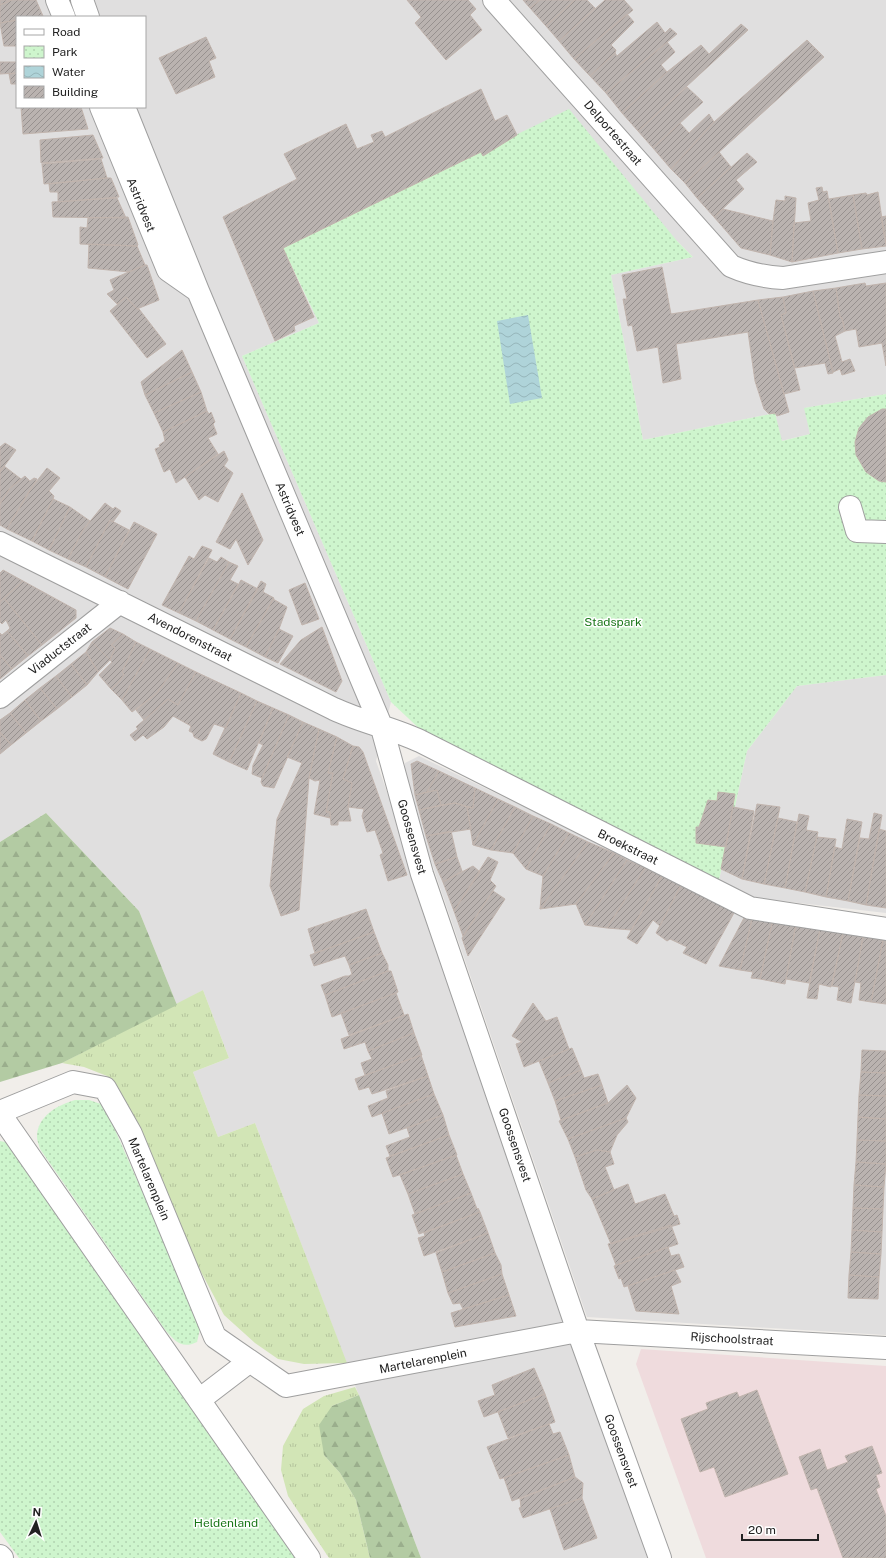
<svg xmlns="http://www.w3.org/2000/svg" width="886" height="1558" viewBox="0 0 886 1558" font-family="'Public Sans',sans-serif">
<defs>
<pattern id="grass-tufts" width="24" height="20" patternUnits="userSpaceOnUse"><rect width="24" height="20" fill="#d2e5b6"/><path d="M3 7l-1-3M5 7V3M7 7l1-3M15 17l-1-3M17 17v-4M19 17l1-3" fill="none" stroke="#b4c49c"/></pattern>
<pattern id="forest-firs" width="22" height="20" patternUnits="userSpaceOnUse"><rect width="22" height="20" fill="#b3cba3"/><path d="M5 1l3.5 6h-7zM16 11l3.5 6h-7z" fill="#9aae8c"/></pattern>
<pattern id="park-dots" width="8" height="8" patternUnits="userSpaceOnUse"><rect width="8" height="8" fill="#cef5cd"/><path d="M2 2h.1M6 6h.1" fill="none" stroke="#b1d2b0" stroke-width="1.8" stroke-linecap="round"/></pattern>
<pattern id="water-waves" width="16" height="10" patternUnits="userSpaceOnUse"><rect width="16" height="10" fill="#afd4d9"/><path d="M0 5q4-4 8 0t8 0" fill="none" stroke="#96b6ba"/></pattern>
<pattern id="building-hatch" width="6" height="6" patternUnits="userSpaceOnUse"><rect width="6" height="6" fill="#bab3b0"/><path d="M-1 1l2-2M0 6l6-6M5 7l2-2" fill="none" stroke="#97918f"/></pattern>
</defs>
<rect width="100%" height="100%" fill="#f1eeea"/>
<path fill="#e0dfdf" fill-rule="evenodd" d="M0 0H886V394L805 408 810 434 781 441 775 413 643 440 611 275 693 257 677 241 283 249 319 323 242 356 391 702 376 761 658 1558H421L255 1123 218 1137 193 1072 229 1058 203 990 177 1005 139 911 46 813 0 842ZM17 17H145V107H17Z
M886 675V913L756 898 719 880 747 751 797 686Z
M419 756 687 886 886 937V1335L587 1317 404 782 405 763Z"/>
<path fill="#efdbdd" d="M641 1349 886 1366V1558H706L636 1364Z"/>
<path fill="url(#grass-tufts)" d="M203 990 229 1058 193 1072 218 1137 255 1123 347 1363 304 1364 278 1359 255 1343 224 1315 192 1255 129 1108 107 1076 84 1067 62 1063Z
M355 1387 359 1395 332 1406 324 1455 340 1473 356 1500 370 1558H329L288 1496 281 1470 283 1446 303 1409 324 1396Z"/>
<path fill="url(#forest-firs)" d="M46 813 139 911 177 1005 62 1063 0 1082V842Z
M359 1395 421 1558H370L356 1500 340 1473 324 1455 319 1425 332 1406Z"/>
<path fill="url(#park-dots)" d="M569 109 677 241 693 257 611 275 643 440 775 413 782 441 810 434 804 408 886 394V675L797 686 747 751 719 880 425 734 391 702 242 356 319 323 283 248Z
M75 1100H89L104 1105 201 1325 197 1342C182 1349 176 1342 166 1331L40 1149C39 1145 37 1141 37 1137 37 1116 58 1105 75 1100Z
M0 1141 10 1143 299 1558H19L0 1532Z"/>
<path fill="url(#water-waves)" d="M528 315 542 398 510 404 497 321Z"/>
<path fill="url(#building-hatch)" stroke="#c1b4ad" d="M0 0H12L0 5Z
M12 0H36L43 16 17 17V20L0 23V5Z
M407 0H468L476 9 470 15 482 30 446 60 415 23 421 17Z
M523 0H540L530 8Z
M540 0H575L546 26 530 8Z
M575 0H587L595 8 559 41 546 26Z
M605 0H624L633 10 574 59 559 41Z
M627 14 634 22 611 45 616 50 615 53 590 76 574 59Z
M17 20V46H4L0 23Z
M657 22 665 33 670 28 677 34 606 93 590 76 615 53 617 56Z
M741 24 748 30 638 131 622 113 667 72 701 45 709 54Z
M206 37 216 58 209 61 215 77 176 94 159 58Z
M807 40 824 57 685 183 671 169 714 122Z
M667 42 675 52 661 65 667 72 622 113 606 93Z
M0 62H17V73L0 74Z
M17 73V84H11L9 74Z
M687 87 703 102 653 148 638 131Z
M481 89 495 121 507 115 517 135 483 156 481 152 283 248 314 317 294 326 295 331 275 341 223 217 297 179 284 154 346 124 357 149 374 142 371 135 382 131 385 137Z
M21 107H81L88 129 23 134Z
M709 114 714 122 671 169 653 148 680 123 689 133Z
M93 135 103 158 41 163 40 140Z
M719 152 731 167 697 198 685 183Z
M747 153 757 162 736 180 744 189 714 217 697 198Z
M101 159 107 178 44 184 42 164Z
M107 178H111L119 197 58 202V192H50L49 184Z
M822 187 823 192 827 191 838 253 792 262 794 223 811 221 808 203 819 200 816 188Z
M878 192 886 246 862 249 853 195 866 193 867 195Z
M853 195 862 249 838 253 829 199Z
M785 196 796 198 792 262 770 255 773 221 776 200 785 201Z
M117 198 126 218 53 217 52 202Z
M723 209 773 221 770 255 741 248 714 217Z
M886 216V243L881 217Z
M128 217 138 245 137 246 80 244V227L87 228 88 218Z
M89 244 137 246 145 265 129 272 88 268Z
M145 265H147L159 300 137 309 126 297 117 304 107 294 114 290 110 280Z
M662 267 671 314 758 300 789 412 777 416 775 413 769 414 764 409 755 381 748 332 676 344 681 379 663 383 658 347 637 351 632 325 628 326 623 299H627L622 275Z
M865 283 866 286 886 283V366L882 343 859 347 856 329 845 331 842 318 840 317 836 288Z
M836 288 840 317 842 318 845 331 835 336 842 362 850 359 855 371 842 375 840 369 833 372 813 291Z
M813 291 833 372V373L828 374 825 363 795 368 781 315 786 313 783 297Z
M126 297 137 309H139L166 344 147 358 110 311Z
M783 297 786 313 781 315 800 390 784 394 758 300Z
M182 350 192 372 145 395 141 382Z
M192 372 201 392 154 413 145 395Z
M201 392 207 411 163 432 154 413Z
M882 409H886V482L879 481 866 472 856 455 855 442 859 428 868 417Z
M207 411 209 414 211 412 215 422 213 424 217 434 208 438 218 454 176 483 170 469 164 472 155 449 160 447 159 445 165 441 163 432Z
M5 443 16 450 0 472V447Z
M224 451 228 460 224 466 233 473 218 502 205 495 199 500 185 477Z
M4 466 21 479 10 488 0 504V472Z
M47 468 60 478 49 491 54 496 53 499 32 541 7 529 29 491Z
M25 476 30 481 34 478 37 479 7 529 0 525V504L10 488Z
M242 493 263 540 248 565 236 539 230 549 216 542Z
M53 499 70 507 49 550 32 541Z
M105 503 113 509 115 507 121 511 113 522 110 520 86 567 68 559 83 530Z
M70 507 90 521 83 530 68 559 49 550Z
M110 520 129 530 105 577 86 567Z
M134 522 157 534 128 589 105 577Z
M202 546 212 550 179 613 162 605 189 556 194 559Z
M221 557 229 562 196 621 179 613 209 558 217 562Z
M229 562 238 566 230 580 238 584 213 630 196 621Z
M3 570 23 581 0 602V573Z
M241 580 258 589 230 639 213 630Z
M23 581 76 610V618L42 645 4 598Z
M261 581 266 584 263 592 274 598 246 647 230 639Z
M305 583 319 619 302 625 289 590Z
M4 598 42 645 28 656 7 631 10 628 6 620 2 624 0 622V602Z
M273 599 287 607 279 629 265 657 246 647Z
M322 627 342 681 336 692 280 664 301 640Z
M110 628 123 634 111 645 115 648 110 660 92 642Z
M279 629 293 636 278 663 265 657Z
M7 631 28 656 12 669 0 655V633L2 635Z
M123 634 136 642 122 672 124 674 119 682 111 689 99 675 112 662 110 660 115 648 111 645Z
M92 642 110 660 98 672 86 652Z
M136 642 150 649 122 700 111 689 119 682 124 674 122 672Z
M150 649 178 663 157 693 132 712 122 700Z
M86 652 98 672 87 685 71 664Z
M0 655 12 669 0 679Z
M178 663 196 672 178 705 168 699 144 720 136 710 157 693Z
M71 664 87 685 72 697 56 676Z
M196 672 241 693 226 728 214 724 206 739 202 741 194 737 193 733 189 731 191 726 173 716 164 727 147 739 143 735 135 741 130 735 138 729 136 727 168 699 178 705Z
M56 676 72 697 57 709 40 688Z
M40 688 57 709 41 721 25 700Z
M241 693 257 701 229 762 213 754Z
M25 700 41 721 26 733 10 713Z
M257 701 273 708 247 770 229 762Z
M273 708 289 715 262 778 252 774 253 765 263 745 259 743Z
M10 713 26 733 11 745 0 732V720Z
M289 715 303 722 274 788 263 786 261 782 262 778Z
M303 722 319 729 309 778 299 910 281 916 270 886 277 819 302 763 287 757Z
M319 729 337 737 328 773H333L326 812H330V818L314 814 320 780 315 781 309 778Z
M0 732 11 745 0 754Z
M337 737 353 746 343 779 352 783 348 807 351 821H338V825H331L330 812H326L333 773H328Z
M353 746 359 747 363 752 407 875 388 881 380 855 383 853 375 830 367 832 362 816 364 809 348 807 352 783 343 779Z
M417 761 439 771 427 792 415 795 411 764Z
M439 771 475 788 473 808 455 803 441 805 437 790 427 792Z
M475 788 498 799 473 845 467 807 473 808Z
M437 790 441 805 419 810 415 795Z
M718 792 735 794 726 847 696 843V827H699L708 800 717 801Z
M498 799 515 807 491 850 473 845Z
M455 803 467 807 471 829 426 836 419 810Z
M757 804 780 807 764 884 742 879Z
M515 807 533 816 513 853 491 850Z
M733 807 754 811 742 879 721 869Z
M874 813 882 815 866 905 848 901 860 838 869 839Z
M799 814 809 816 806 830 818 832 805 892 785 888Z
M533 816 551 824 526 869 513 853Z
M778 818 797 822 785 888 764 884Z
M847 819 862 822 848 901 826 897 835 847 842 849Z
M551 824 569 833 543 876 526 869Z
M879 829 886 831V908L866 905Z
M451 831 457 857 435 864 426 836Z
M569 833 588 842 540 909 543 876Z
M817 837 836 839 826 897 805 892Z
M588 842 614 853 576 904 540 909Z
M614 853 627 860 585 925 576 904Z
M457 857 462 871 443 882 435 864Z
M488 857 498 862 490 880 496 886 463 936 454 911Z
M627 860 645 868 607 928 585 925Z
M473 866 480 872 454 911 443 882Z
M645 868 662 876 631 930 607 928Z
M662 876 681 885 660 926 653 920 637 944 627 938Z
M681 885 735 911 706 964 683 953 687 947 670 939 667 941 656 933Z
M493 891 505 899 468 956 462 938Z
M366 909 374 932 315 953 308 929Z
M746 914 753 915 740 970 719 966Z
M753 915 773 919 760 979 751 978 753 972 740 970Z
M773 919 796 924 785 984 760 979Z
M796 924 820 929 809 983 786 979Z
M820 929 843 933 831 987 819 984 817 999 807 998Z
M374 932 382 953 349 965 345 956 314 966 310 955Z
M843 933 863 937 851 1003 837 1000 839 987 832 986Z
M863 937 883 940 871 1002 859 1000 861 983 855 982Z
M883 940 886 941V1004L871 1002Z
M382 953 388 965V971L325 995 321 985 345 976H349L352 974 349 965Z
M388 971H391L398 992 332 1017 325 995Z
M396 993 404 1015 349 1035 341 1013Z
M533 1003 546 1021 557 1017 569 1049 524 1067 516 1044 522 1042 512 1036Z
M408 1014 414 1033 368 1051 365 1042 344 1049 341 1039Z
M414 1033 422 1055 365 1075 361 1063 372 1059 368 1051Z
M572 1048 581 1070 548 1083 539 1061Z
M862 1050 886 1051V1073L861 1072Z
M421 1055 428 1076 372 1094 369 1087 359 1090 355 1079Z
M581 1070 584 1078 598 1074 602 1085 555 1101 548 1083Z
M861 1072 886 1073V1096L859 1095Z
M428 1076 434 1094 372 1117 368 1106 388 1098 386 1091Z
M602 1085 608 1103 561 1120 555 1101Z
M627 1085 636 1098 626 1118 568 1139 559 1121 608 1103Z
M434 1094 443 1115 389 1134 382 1113Z
M859 1095 886 1096V1119L858 1117Z
M443 1115 449 1135 390 1156 386 1146 410 1137 407 1128Z
M858 1117 886 1119V1141L857 1140Z
M626 1118 628 1122 617 1135 610 1152 597 1150 575 1157 568 1139Z
M449 1135 457 1155 393 1177 386 1158Z
M857 1140 886 1141V1164L856 1162Z
M597 1150 610 1152 614 1164 605 1167 614 1190 592 1199 586 1190 575 1157Z
M456 1155 463 1174 408 1194 400 1175Z
M856 1162 886 1164 884 1187 854 1185Z
M463 1174 471 1193 415 1214 408 1194Z
M628 1184 635 1204 665 1194 674 1216 677 1215 680 1224 611 1244 592 1199Z
M854 1185 884 1187 883 1209 853 1208Z
M471 1193 477 1209 478 1208 480 1212 419 1234 412 1215Z
M853 1208 883 1209 882 1232 852 1230Z
M480 1212 488 1233 424 1256 418 1238 425 1236 424 1233Z
M671 1225 678 1244 616 1265 608 1244Z
M852 1230 882 1232 881 1254 851 1252Z
M488 1233 495 1253 442 1272 436 1253Z
M668 1247 671 1256 679 1254 684 1267 624 1287 621 1278 619 1279 614 1266Z
M851 1252 881 1254 879 1277 849 1275Z
M495 1253 501 1265 502 1274 448 1293 442 1272Z
M675 1270 681 1282 671 1286 679 1314 636 1311 628 1286Z
M502 1274 509 1295 463 1309 460 1303 453 1304 448 1293Z
M849 1275 879 1277 878 1299 848 1298Z
M509 1295 516 1316 455 1327 451 1313Z
M534 1368 545 1394 484 1417 478 1401 495 1395 492 1385Z
M757 1390 788 1474 725 1497 714 1467 700 1472 681 1419 708 1409 706 1403 737 1392 739 1397Z
M545 1394 555 1422 508 1438 498 1412Z
M549 1424 553 1434 560 1432 569 1455 500 1479 487 1447Z
M872 1446 882 1473 876 1475 880 1487 876 1489 886 1516V1558H843L817 1488 811 1490 799 1457 820 1449 827 1470 848 1462 845 1456Z
M569 1455 575 1477 512 1501 504 1478Z
M575 1477 583 1483 582 1498 523 1518 519 1508 521 1507 520 1499Z
M582 1498 597 1538 564 1550 550 1509Z"/>
<g fill="none" stroke-linecap="round" stroke-linejoin="round">
<g stroke="#9f9f9f" stroke-width="24">
<path id="minor" d="M57 0 64 17
M82 0 88 17
M494 0 731 266C749 274 764 277 783 278L886 262
M101 107 168 270 198 291
M124 107 198 291 382 728 422 874 578 1331 660 1558
M850 507 857 531 886 532
M0 543 334 709C362 722 392 728 420 741L750 908 886 929
M0 697 120 602
M0 1112 73 1082 105 1088 131 1134 215 1337 286 1386 578 1331 886 1348
M0 1114 309 1558
M199 1400 250 1361
M0 1556 2 1558"/>
</g>
<use href="#minor" stroke="#fff" stroke-width="22"/>
</g>
<g text-anchor="middle" stroke-width="3" stroke-linejoin="round" paint-order="stroke">
<g font-size="12" fill="#222" stroke="#fff">
<text transform="translate(613 133) rotate(49)" y="4">Delportestraat</text>
<text transform="translate(141 205) rotate(68)" y="4">Astridvest</text>
<text transform="translate(290 509) rotate(67)" y="4">Astridvest</text>
<text transform="translate(190 637) rotate(27)" y="4">Avendorenstraat</text>
<text transform="translate(60 649) rotate(-38)" y="4">Viaductstraat</text>
<text transform="translate(412 837) rotate(74)" y="4">Goossensvest</text>
<text transform="translate(628 847) rotate(26)" y="4">Broekstraat</text>
<text transform="translate(515 1145) rotate(71)" y="4">Goossensvest</text>
<text transform="translate(149 1179) rotate(67)" y="4">Martelarenplein</text>
<text transform="translate(732 1339) rotate(3)" y="4">Rijschoolstraat</text>
<text transform="translate(423 1361) rotate(-11)" y="4">Martelarenplein</text>
<text transform="translate(621 1451) rotate(70)" y="4">Goossensvest</text>
</g>
<g font-size="12" fill="#1a7719" stroke="#fff">
<text x="613" y="626">Stadspark</text>
<text x="226" y="1527">Heldenland</text>
</g>
</g>
<rect x="16" y="16" width="130" height="92" fill="#ffffff" stroke="#a7a7a7"/>
<rect x="24" y="29" width="20" height="6" fill="#ffffff" stroke="#a7a7a7"/>
<text x="52" y="36" font-size="12" fill="#222222">Road</text>
<rect x="24" y="46" width="20" height="12" fill="url(#park-dots)" stroke="#a7a7a7"/>
<text x="52" y="56" font-size="12" fill="#222222">Park</text>
<rect x="24" y="66" width="20" height="12" fill="url(#water-waves)" stroke="#a7a7a7"/>
<text x="52" y="76" font-size="12" fill="#222222">Water</text>
<rect x="24" y="86" width="20" height="12" fill="url(#building-hatch)" stroke="#a7a7a7"/>
<text x="52" y="96" font-size="12" fill="#222222">Building</text>
<g transform="translate(36 1522) rotate(4)" stroke="#ffffff" stroke-width="3" paint-order="stroke">
<path d="M0-3L7 15L0 10L-7 15Z" fill="#222222"/>
<text y="-6" font-size="11" font-weight="bold" text-anchor="middle" fill="#222222">N</text>
</g>
<path d="M742 1534v6h76v-6" fill="none" stroke="#222222" stroke-width="2"/>
<text x="748" y="1534" font-size="12" fill="#222222" stroke="#ffffff" stroke-width="3" paint-order="stroke">20 m</text>
</svg>
